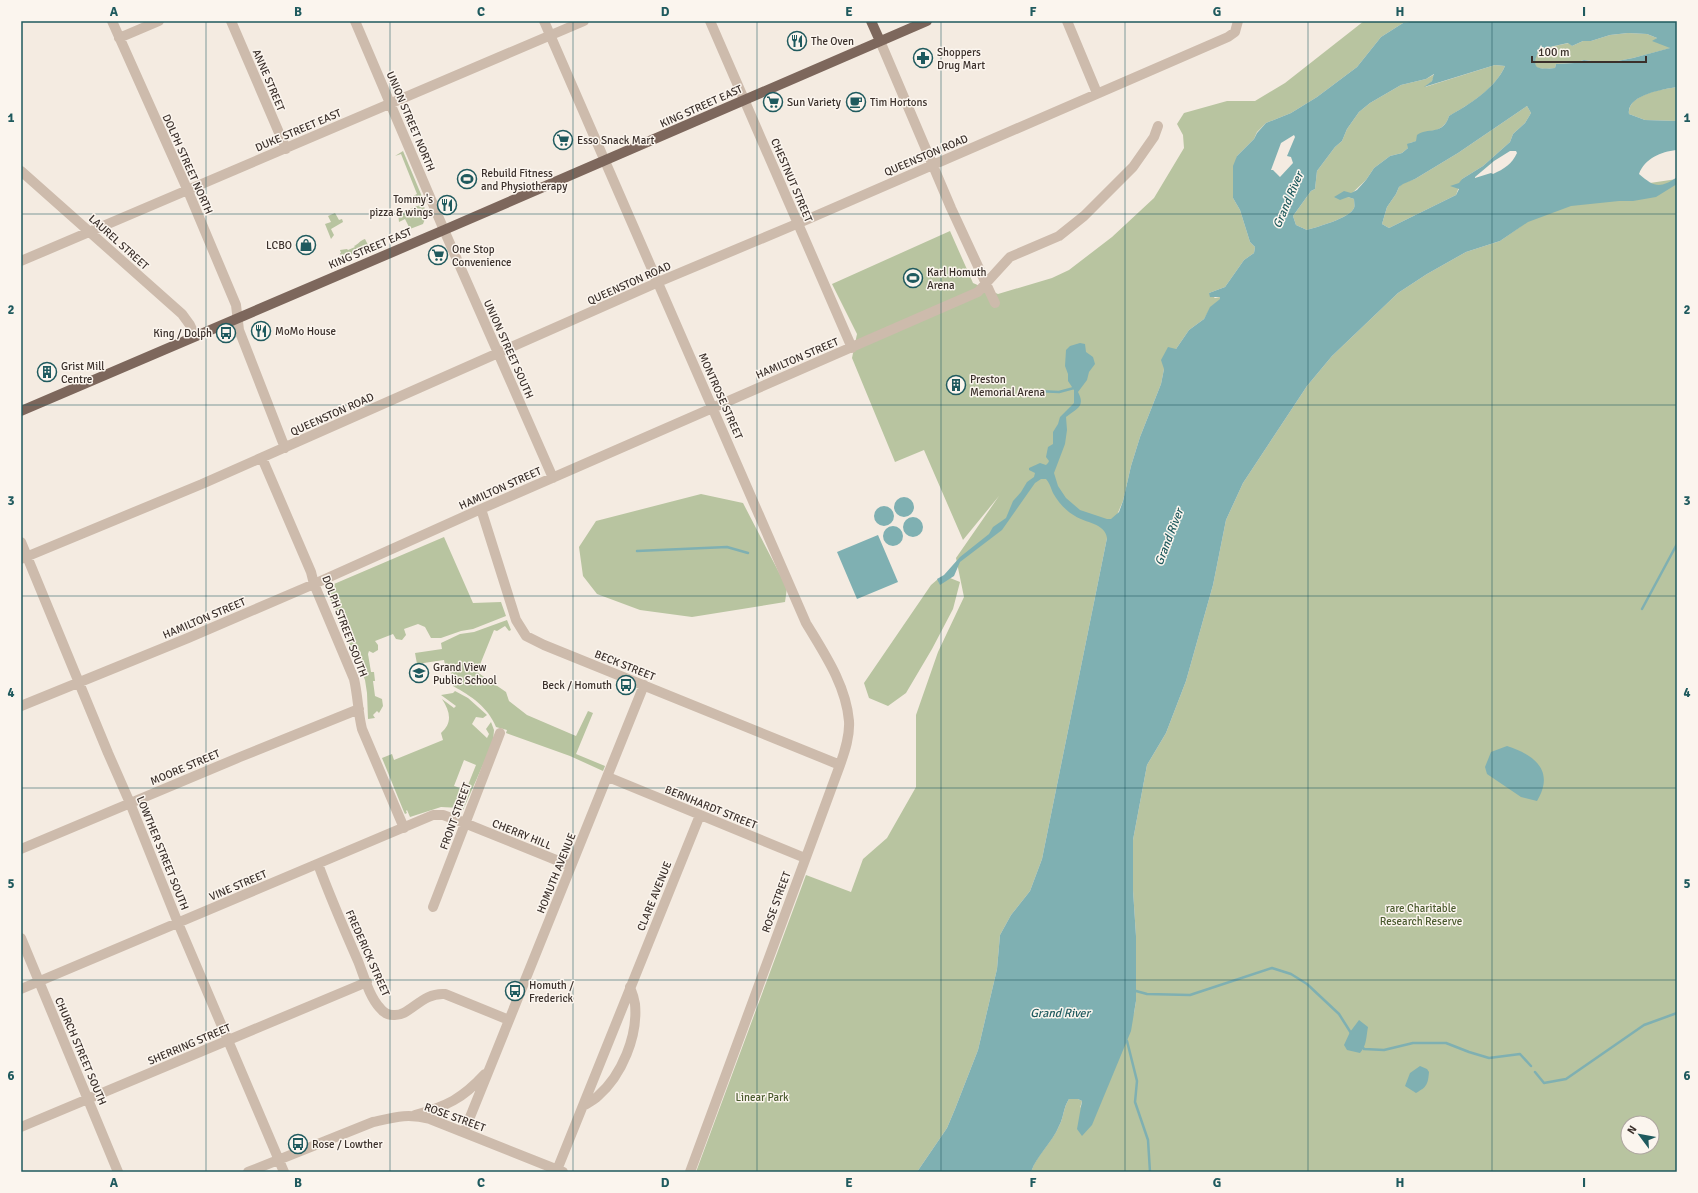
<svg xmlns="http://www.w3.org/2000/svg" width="1698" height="1193" viewBox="0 0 1698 1193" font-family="Signika,sans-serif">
<rect width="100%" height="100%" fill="#f4ebe1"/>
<path fill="#b8c4a0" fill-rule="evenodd" d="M1364 21H1416L1403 23 1381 37 1357 67 1317 97 1291 113 1266 123 1257 132 1254 139 1237 156 1233 198 1240 210 1250 242 1255 247 1254 253 1244 260 1225 287 1209 293 1215 298 1220 297 1221 299 1211 307 1204 319 1189 330 1176 349 1164 369 1161 384 1140 437 1131 466 1123 501 1107 538 1042 859 1030 891 1011 915 1000 935 997 969 978 1050 955 1109 947 1128 917 1172H696L806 875 851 892 863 859 887 838 916 787V715L938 652 964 597 956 558 999 496 963 540 924 450 895 462 852 358 857 334 832 284 950 231 973 283 998 294 1052 278 1069 270 1112 237 1154 198 1184 148 1183 135 1177 124 1184 113 1227 101H1255L1285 83Z
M1628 33 1647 34 1657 38 1655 40 1671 48 1633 58 1607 63 1584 60 1574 63 1556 64 1555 68C1534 70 1531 69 1539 47L1545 48 1569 43 1572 46 1583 41H1591L1610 35Z
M1495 65 1505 66C1495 89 1470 104 1449 116 1447 125 1438 132 1428 131L1417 141 1410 143 1408 148 1402 153 1390 156 1374 168 1366 180 1348 197 1354 199C1354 202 1355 206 1354 208 1350 218 1317 227 1307 230L1296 225 1293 216 1311 191 1315 189 1317 171 1335 147 1342 141 1347 129 1359 112 1370 103 1401 85 1426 79 1435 74 1432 81 1425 87Z
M1677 87V121L1645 120 1629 114C1627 94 1663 89 1677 87Z
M1527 106 1531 113 1525 123 1513 134 1510 142 1483 166 1462 179 1456 195 1389 228 1382 224 1387 207 1396 194 1399 187 1403 183 1415 179 1458 153Z
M403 151 423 199 414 203 411 197 417 194 401 154 395 156Z
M1677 179V1172H1031C1037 1154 1052 1143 1059 1126 1064 1117 1063 1108 1069 1099H1078L1082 1101 1080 1108 1134 1013 1136 1001V936L1133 890V840L1147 765 1166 733 1186 681 1213 585 1226 520 1243 483 1307 386 1332 356 1398 293 1427 274 1466 252 1500 241 1520 227 1555 197ZM1628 1123H1652V1147H1628Z
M423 204 427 214 423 224 410 229 405 219 399 222 398 213Z
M335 213 339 220 342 219 343 222 331 229 334 235 331 239 325 224 331 222 328 216Z
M365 239 369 247 342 258 340 253H341L340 250 347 249 348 250 355 247 354 246C359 244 359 241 365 239Z
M701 494 743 503 787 588 785 602 692 617 640 610 597 594 583 576 579 547 596 521Z
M444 537 473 603 501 602 506 616 473 629 461 631 441 638H431L425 627 418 624 404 629 406 635 402 640 396 639 393 634 375 641 378 645V650L373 653 369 651 368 654 371 672H374L375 681H373L375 696 382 699 383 706 379 713 377 711 373 715 375 718 368 719 367 693 365 680 326 589 327 587Z
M950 578 960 582 953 609 932 649 906 693 888 706 869 698 864 683 931 585 938 579Z
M507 620 511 630 509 631 505 626 497 631 494 630 477 672 506 692 509 701 527 715 576 736 588 711 593 713 576 754 605 766 603 771 570 756 506 733 507 730 496 727C488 707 471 696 453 686L450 668 446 669 444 660 417 664 415 653 442 649 441 643 460 634 474 632Z
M455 691 468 698 487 715 483 718 476 717 472 724 487 738 489 734 486 729 491 722 494 730 493 742 463 810 461 811 462 795 460 808 441 807 410 817 407 810 406 811 407 813 405 814 404 812 382 758 392 754 394 760 443 740 441 733C453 723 450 711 442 699L454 708 456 706 441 695 453 693ZM464 760 476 765 466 790 454 786Z"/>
<path fill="#7fb0b2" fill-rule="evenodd" d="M1416 21H1677V87C1664 89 1626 95 1629 114L1645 120 1677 121V153L1676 150C1661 152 1645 158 1639 174 1654 187 1660 189 1677 177V184L1656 197 1633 201H1619L1571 206 1528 222 1500 241 1466 252 1427 274 1398 293 1332 356 1307 386 1243 483 1226 520 1213 585 1186 681 1166 733 1147 765 1133 840V890L1136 936V1001L1131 1031 1092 1125 1082 1136 1077 1129 1082 1101 1078 1099H1069C1063 1108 1064 1117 1059 1126 1052 1143 1037 1155 1031 1172H917L947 1128 955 1109 978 1050 997 969 1000 935 1011 915 1030 891 1042 859 1107 538C1105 523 1085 523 1075 516 1066 511 1058 502 1053 493 1051 488 1050 484 1046 479H1041L1035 483 1002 530 960 562 954 576 940 585 937 579 944 575 960 557 989 534 993 527 1006 518 1013 501 1021 492 1027 482 1034 477 1035 473 1029 470V468L1040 463 1046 465 1048 463 1049 461 1046 457 1048 447 1053 444V432L1058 424 1060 417 1074 403V390L1068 381V374L1065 366 1066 350 1070 346 1080 343 1085 344 1086 352 1093 357 1095 364 1089 372 1087 380 1078 392C1086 407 1076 409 1066 417L1067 430 1065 444 1054 473 1058 486 1066 498 1080 510 1107 519H1111L1119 512 1123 501 1131 466 1140 437 1161 384 1164 369 1161 360 1168 347 1176 349 1189 330 1204 319 1210 307 1220 299V297H1210L1209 293 1225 287 1244 260 1254 253 1255 247 1250 242 1240 210 1233 198V166L1237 156 1254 139 1257 133 1266 123 1291 113 1317 97 1357 67 1381 37 1403 23ZM1628 33 1647 34 1657 38 1652 41 1670 48 1633 58 1607 63 1584 60 1574 63 1556 64 1555 68C1534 70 1531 68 1540 47L1545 48 1568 43 1572 46 1583 41H1591L1610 35ZM1495 65 1505 66C1496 88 1468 105 1449 116 1443 136 1427 127 1417 135L1416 141 1407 144 1408 148 1402 153 1390 156 1374 168 1366 180 1357 190 1351 193 1344 191 1334 197 1340 200 1348 197 1354 199C1354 202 1355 206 1354 208 1350 218 1317 227 1307 230L1296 225 1293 216 1311 191 1315 189 1317 171 1335 147 1342 141 1347 129 1359 112 1370 103 1401 85 1426 79 1434 74 1432 81 1424 87ZM1527 106 1531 113 1525 123 1513 134 1510 142 1483 166 1462 179 1459 183 1450 186 1459 189 1456 195 1389 228 1382 224 1387 207 1396 194 1399 187 1403 184 1415 179 1458 153ZM1294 135 1295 137 1287 156 1291 157 1293 163 1280 177 1273 170H1271L1281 143ZM1510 151H1516L1517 153C1512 164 1504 169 1493 174L1491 173 1475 178V177L1494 161Z
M894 507a10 10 0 1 1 20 0a10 10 0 1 1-20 0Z
M874 516a10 10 0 1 1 20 0a10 10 0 1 1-20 0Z
M903 527a10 10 0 1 1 20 0a10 10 0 1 1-20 0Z
M883 536a10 10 0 1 1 20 0a10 10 0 1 1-20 0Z
M878 535 898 582 857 599 837 552Z
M1507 746C1535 755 1555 771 1537 801L1521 797 1487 774 1485 767 1491 752Z
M1359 1020 1368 1027C1366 1037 1367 1045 1360 1053L1347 1050 1344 1045 1350 1032Z
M1420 1066 1427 1069 1429 1072C1428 1084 1427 1087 1416 1093L1405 1086 1410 1073Z"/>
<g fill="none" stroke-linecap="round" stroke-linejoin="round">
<path stroke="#7fb0b2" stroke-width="2.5" d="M1036 391 1059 392 1074 388
M637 551 727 547 748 553
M1642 609 1677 544
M1136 991 1147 994 1190 995 1272 968 1291 974 1307 984 1339 1014 1351 1033
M1127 1041 1137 1081 1135 1102 1148 1140 1150 1172
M1362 1046 1364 1049 1384 1050 1413 1043H1446L1469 1052 1489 1058 1520 1054 1531 1066
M1535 1072 1544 1083 1566 1079 1644 1025 1677 1013"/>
<path stroke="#cdbbac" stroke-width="10" d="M112 21 188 191 236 305 239 330 285 448
M231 21 286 149
M355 21 444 230 553 478
M544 21 806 623C824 653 846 685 849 721 850 736 845 751 840 765L690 1172
M710 21 852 348
M1067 21 1097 93
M119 38 159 21
M880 41 951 208 995 303
M21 171 182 314 190 325 195 336
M21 261 584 21
M262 458 311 572 314 584 354 679C358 696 358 713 362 729L404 828
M481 509 516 620 526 636 544 645 840 765
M21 542 108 753 130 803 178 923 284 1172
M21 559 202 484 663 280 806 220 1228 37 1235 32 1238 21
M21 706 188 638 314 584 481 509 978 292 1010 257 1059 236 1084 216 1133 167 1154 137 1158 126
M608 777 805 858
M21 849 240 757 359 709
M318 864C330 897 344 929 358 961 364 976 369 996 380 1008 383 1012 388 1015 393 1015 410 1017 421 992 445 994L509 1020
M433 907 500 733
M21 938 118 1172
M21 989 433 815H443L457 820 571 866
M583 1106C588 1103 594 1100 598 1096 622 1075 638 1036 635 1004 634 998 632 992 630 987
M415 1115C447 1106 462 1099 485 1074
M21 1127 367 982
M464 1132 644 685
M557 1170 700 815
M248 1172 373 1122C395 1117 408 1113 430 1119L563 1172"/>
<path stroke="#7d675c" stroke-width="10" d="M871 21 880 41
M21 411 444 230 927 21"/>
</g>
<path fill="none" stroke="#1f5a5e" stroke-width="1" stroke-opacity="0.55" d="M206 21V1172M390 21V1172M573 21V1172M757 21V1172M941 21V1172M1125 21V1172M1308 21V1172M1492 21V1172M21 214H1677M21 405H1677M21 596H1677M21 788H1677M21 980H1677"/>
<defs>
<g id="restaurant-ring" transform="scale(1)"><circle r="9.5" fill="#fbf5ee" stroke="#1f5a5e" stroke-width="1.5"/><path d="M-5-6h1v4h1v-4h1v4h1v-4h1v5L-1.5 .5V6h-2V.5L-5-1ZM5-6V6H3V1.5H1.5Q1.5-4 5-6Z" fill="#1f5a5e"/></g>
<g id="pharmacy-ring" transform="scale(1)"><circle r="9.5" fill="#fbf5ee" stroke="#1f5a5e" stroke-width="1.5"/><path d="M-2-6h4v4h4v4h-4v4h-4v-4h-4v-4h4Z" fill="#1f5a5e"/></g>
<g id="supermarket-ring" transform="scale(1)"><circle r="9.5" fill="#fbf5ee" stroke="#1f5a5e" stroke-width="1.5"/><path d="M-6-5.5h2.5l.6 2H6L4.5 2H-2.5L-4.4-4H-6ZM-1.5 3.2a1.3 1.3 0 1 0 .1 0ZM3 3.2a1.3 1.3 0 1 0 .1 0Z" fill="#1f5a5e"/></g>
<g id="cafe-ring" transform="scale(1)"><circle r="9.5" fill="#fbf5ee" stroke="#1f5a5e" stroke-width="1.5"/><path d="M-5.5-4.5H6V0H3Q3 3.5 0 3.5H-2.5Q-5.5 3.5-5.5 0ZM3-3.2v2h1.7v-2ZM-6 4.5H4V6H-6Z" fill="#1f5a5e"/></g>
<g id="stadium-ring" transform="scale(1)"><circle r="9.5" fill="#fbf5ee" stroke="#1f5a5e" stroke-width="1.5"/><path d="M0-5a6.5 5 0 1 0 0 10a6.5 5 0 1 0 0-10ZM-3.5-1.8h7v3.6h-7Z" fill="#1f5a5e"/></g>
<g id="shop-ring" transform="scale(1)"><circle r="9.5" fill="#fbf5ee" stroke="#1f5a5e" stroke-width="1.5"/><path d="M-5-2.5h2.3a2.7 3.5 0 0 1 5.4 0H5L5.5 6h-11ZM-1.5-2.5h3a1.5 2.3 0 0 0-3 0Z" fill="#1f5a5e"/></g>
<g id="bus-ring" transform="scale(1)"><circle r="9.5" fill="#fbf5ee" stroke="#1f5a5e" stroke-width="1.5"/><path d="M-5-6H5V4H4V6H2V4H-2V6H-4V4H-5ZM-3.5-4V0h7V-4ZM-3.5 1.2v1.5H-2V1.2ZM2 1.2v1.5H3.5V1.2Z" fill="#1f5a5e"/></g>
<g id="building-ring" transform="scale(1)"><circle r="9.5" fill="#fbf5ee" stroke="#1f5a5e" stroke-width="1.5"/><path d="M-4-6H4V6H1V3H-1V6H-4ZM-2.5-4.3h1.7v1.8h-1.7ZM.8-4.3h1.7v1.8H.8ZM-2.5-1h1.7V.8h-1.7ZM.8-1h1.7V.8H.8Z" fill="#1f5a5e"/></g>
<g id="school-ring" transform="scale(1)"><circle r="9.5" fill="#fbf5ee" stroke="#1f5a5e" stroke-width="1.5"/><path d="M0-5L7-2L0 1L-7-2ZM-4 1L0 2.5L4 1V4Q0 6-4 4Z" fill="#1f5a5e"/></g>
</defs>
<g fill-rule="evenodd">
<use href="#restaurant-ring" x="797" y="41"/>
<use href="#pharmacy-ring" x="923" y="58"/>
<use href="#supermarket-ring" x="773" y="102"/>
<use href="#cafe-ring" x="856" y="102"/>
<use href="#supermarket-ring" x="563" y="140"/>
<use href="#stadium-ring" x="467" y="179"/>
<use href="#restaurant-ring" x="447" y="205"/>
<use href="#shop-ring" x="306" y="245"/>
<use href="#supermarket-ring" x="438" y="255"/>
<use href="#stadium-ring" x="913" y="278"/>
<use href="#restaurant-ring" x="261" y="331"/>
<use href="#bus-ring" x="226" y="333"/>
<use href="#building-ring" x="47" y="372"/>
<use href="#building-ring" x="956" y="385"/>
<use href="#school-ring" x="419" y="673"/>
<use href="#bus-ring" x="626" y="685"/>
<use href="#bus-ring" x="515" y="991"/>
<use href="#bus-ring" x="298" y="1144"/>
</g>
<g text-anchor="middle" stroke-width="3" stroke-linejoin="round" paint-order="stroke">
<g font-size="11" fill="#3b302b" stroke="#fbf5ee" text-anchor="start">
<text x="811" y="45">The Oven</text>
<text x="937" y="56">Shoppers<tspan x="937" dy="13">Drug Mart</tspan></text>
<text x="787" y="106">Sun Variety</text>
<text x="870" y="106">Tim Hortons</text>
<text x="577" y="144">Esso Snack Mart</text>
<text x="481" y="177">Rebuild Fitness<tspan x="481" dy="13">and Physiotherapy</tspan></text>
<text x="433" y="203" text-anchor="end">Tommy's<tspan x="433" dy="13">pizza &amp; wings</tspan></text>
<text x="292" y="249" text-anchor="end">LCBO</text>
<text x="452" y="253">One Stop<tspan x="452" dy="13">Convenience</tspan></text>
<text x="927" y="276">Karl Homuth<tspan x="927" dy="13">Arena</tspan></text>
<text x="275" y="335">MoMo House</text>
<text x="212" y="337" text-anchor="end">King / Dolph</text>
<text x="61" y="370">Grist Mill<tspan x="61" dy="13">Centre</tspan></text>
<text x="970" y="383">Preston<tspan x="970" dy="13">Memorial Arena</tspan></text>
<text x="433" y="671">Grand View<tspan x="433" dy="13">Public School</tspan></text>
<text x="612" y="689" text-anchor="end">Beck / Homuth</text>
<text x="529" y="989">Homuth /<tspan x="529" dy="13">Frederick</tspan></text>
<text x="312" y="1148">Rose / Lowther</text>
</g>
<g font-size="11" fill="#3b302b" stroke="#fbf5ee">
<text transform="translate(269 80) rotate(67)" y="4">ANNE STREET</text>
<text transform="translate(701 106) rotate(-24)" y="4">KING STREET EAST</text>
<text transform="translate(411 121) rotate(67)" y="4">UNION STREET NORTH</text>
<text transform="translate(298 130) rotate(-23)" y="4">DUKE STREET EAST</text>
<text transform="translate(926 155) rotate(-23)" y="4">QUEENSTON ROAD</text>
<text transform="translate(188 164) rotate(66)" y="4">DOLPH STREET NORTH</text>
<text transform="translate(792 180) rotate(67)" y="4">CHESTNUT STREET</text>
<text transform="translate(119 242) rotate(42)" y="4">LAUREL STREET</text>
<text transform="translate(370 248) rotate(-23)" y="4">KING STREET EAST</text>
<text transform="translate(629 283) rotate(-24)" y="4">QUEENSTON ROAD</text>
<text transform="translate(509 349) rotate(66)" y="4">UNION STREET SOUTH</text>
<text transform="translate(797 358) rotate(-23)" y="4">HAMILTON STREET</text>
<text transform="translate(721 396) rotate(66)" y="4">MONTROSE STREET</text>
<text transform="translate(332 414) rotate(-24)" y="4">QUEENSTON ROAD</text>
<text transform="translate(500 488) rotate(-24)" y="4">HAMILTON STREET</text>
<text transform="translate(204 618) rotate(-23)" y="4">HAMILTON STREET</text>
<text transform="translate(345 626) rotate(69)" y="4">DOLPH STREET SOUTH</text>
<text transform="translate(625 665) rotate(22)" y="4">BECK STREET</text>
<text transform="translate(185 767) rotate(-23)" y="4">MOORE STREET</text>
<text transform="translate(711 807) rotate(22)" y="4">BERNHARDT STREET</text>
<text transform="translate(455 816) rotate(-70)" y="4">FRONT STREET</text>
<text transform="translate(522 834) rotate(22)" y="4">CHERRY HILL</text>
<text transform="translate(163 853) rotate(68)" y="4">LOWTHER STREET SOUTH</text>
<text transform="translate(556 873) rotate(-68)" y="4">HOMUTH AVENUE</text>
<text transform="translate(238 885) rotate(-23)" y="4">VINE STREET</text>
<text transform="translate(654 896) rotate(-68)" y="4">CLARE AVENUE</text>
<text transform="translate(776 902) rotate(-70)" y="4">ROSE STREET</text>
<text transform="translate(368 953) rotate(66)" y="4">FREDERICK STREET</text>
<text transform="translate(189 1044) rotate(-23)" y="4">SHERRING STREET</text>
<text transform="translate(81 1051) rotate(67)" y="4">CHURCH STREET SOUTH</text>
<text transform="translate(455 1117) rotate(20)" y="4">ROSE STREET</text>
</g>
<g font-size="11" fill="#4a5a2e" stroke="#fbf5ee">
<text x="1421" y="912">rare Charitable<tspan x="1421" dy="13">Research Reserve</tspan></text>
<text x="762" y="1101">Linear Park</text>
</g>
<g font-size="12" font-style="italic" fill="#1f5a5e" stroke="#fbf5ee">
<text transform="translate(1288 200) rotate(-67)" y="4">Grand River</text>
<text transform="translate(1169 537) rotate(-69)" y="4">Grand River</text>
<text x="1060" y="1017">Grand River</text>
</g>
</g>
<rect width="1698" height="1193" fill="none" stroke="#fbf5ee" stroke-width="44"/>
<g transform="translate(1640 1135) rotate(302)"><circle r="19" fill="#fbf5ee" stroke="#aea6a0"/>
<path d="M0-3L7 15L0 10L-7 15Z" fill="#1f5a5e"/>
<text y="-6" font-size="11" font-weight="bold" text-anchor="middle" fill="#3b302b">N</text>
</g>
<path d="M1532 56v6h114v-6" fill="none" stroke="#3b302b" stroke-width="2"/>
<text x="1538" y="56" font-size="12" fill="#3b302b" stroke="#fbf5ee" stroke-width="3" paint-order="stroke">100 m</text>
<rect x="22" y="22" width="1654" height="1149" fill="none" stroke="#1f5a5e" stroke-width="1.5"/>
<g font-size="13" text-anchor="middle" font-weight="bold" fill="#1f5a5e">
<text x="114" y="16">A</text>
<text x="298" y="16">B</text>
<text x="481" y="16">C</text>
<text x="665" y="16">D</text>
<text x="849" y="16">E</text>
<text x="1033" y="16">F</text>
<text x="1217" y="16">G</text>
<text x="1400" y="16">H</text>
<text x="1584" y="16">I</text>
<text x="11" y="122">1</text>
<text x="1687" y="122">1</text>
<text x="11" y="314">2</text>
<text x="1687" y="314">2</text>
<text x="11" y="505">3</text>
<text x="1687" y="505">3</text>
<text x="11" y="697">4</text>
<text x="1687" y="697">4</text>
<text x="11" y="888">5</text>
<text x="1687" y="888">5</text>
<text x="11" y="1080">6</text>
<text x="1687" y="1080">6</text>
<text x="114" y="1187">A</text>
<text x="298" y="1187">B</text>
<text x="481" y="1187">C</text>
<text x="665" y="1187">D</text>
<text x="849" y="1187">E</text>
<text x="1033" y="1187">F</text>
<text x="1217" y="1187">G</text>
<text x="1400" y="1187">H</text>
<text x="1584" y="1187">I</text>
</g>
</svg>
